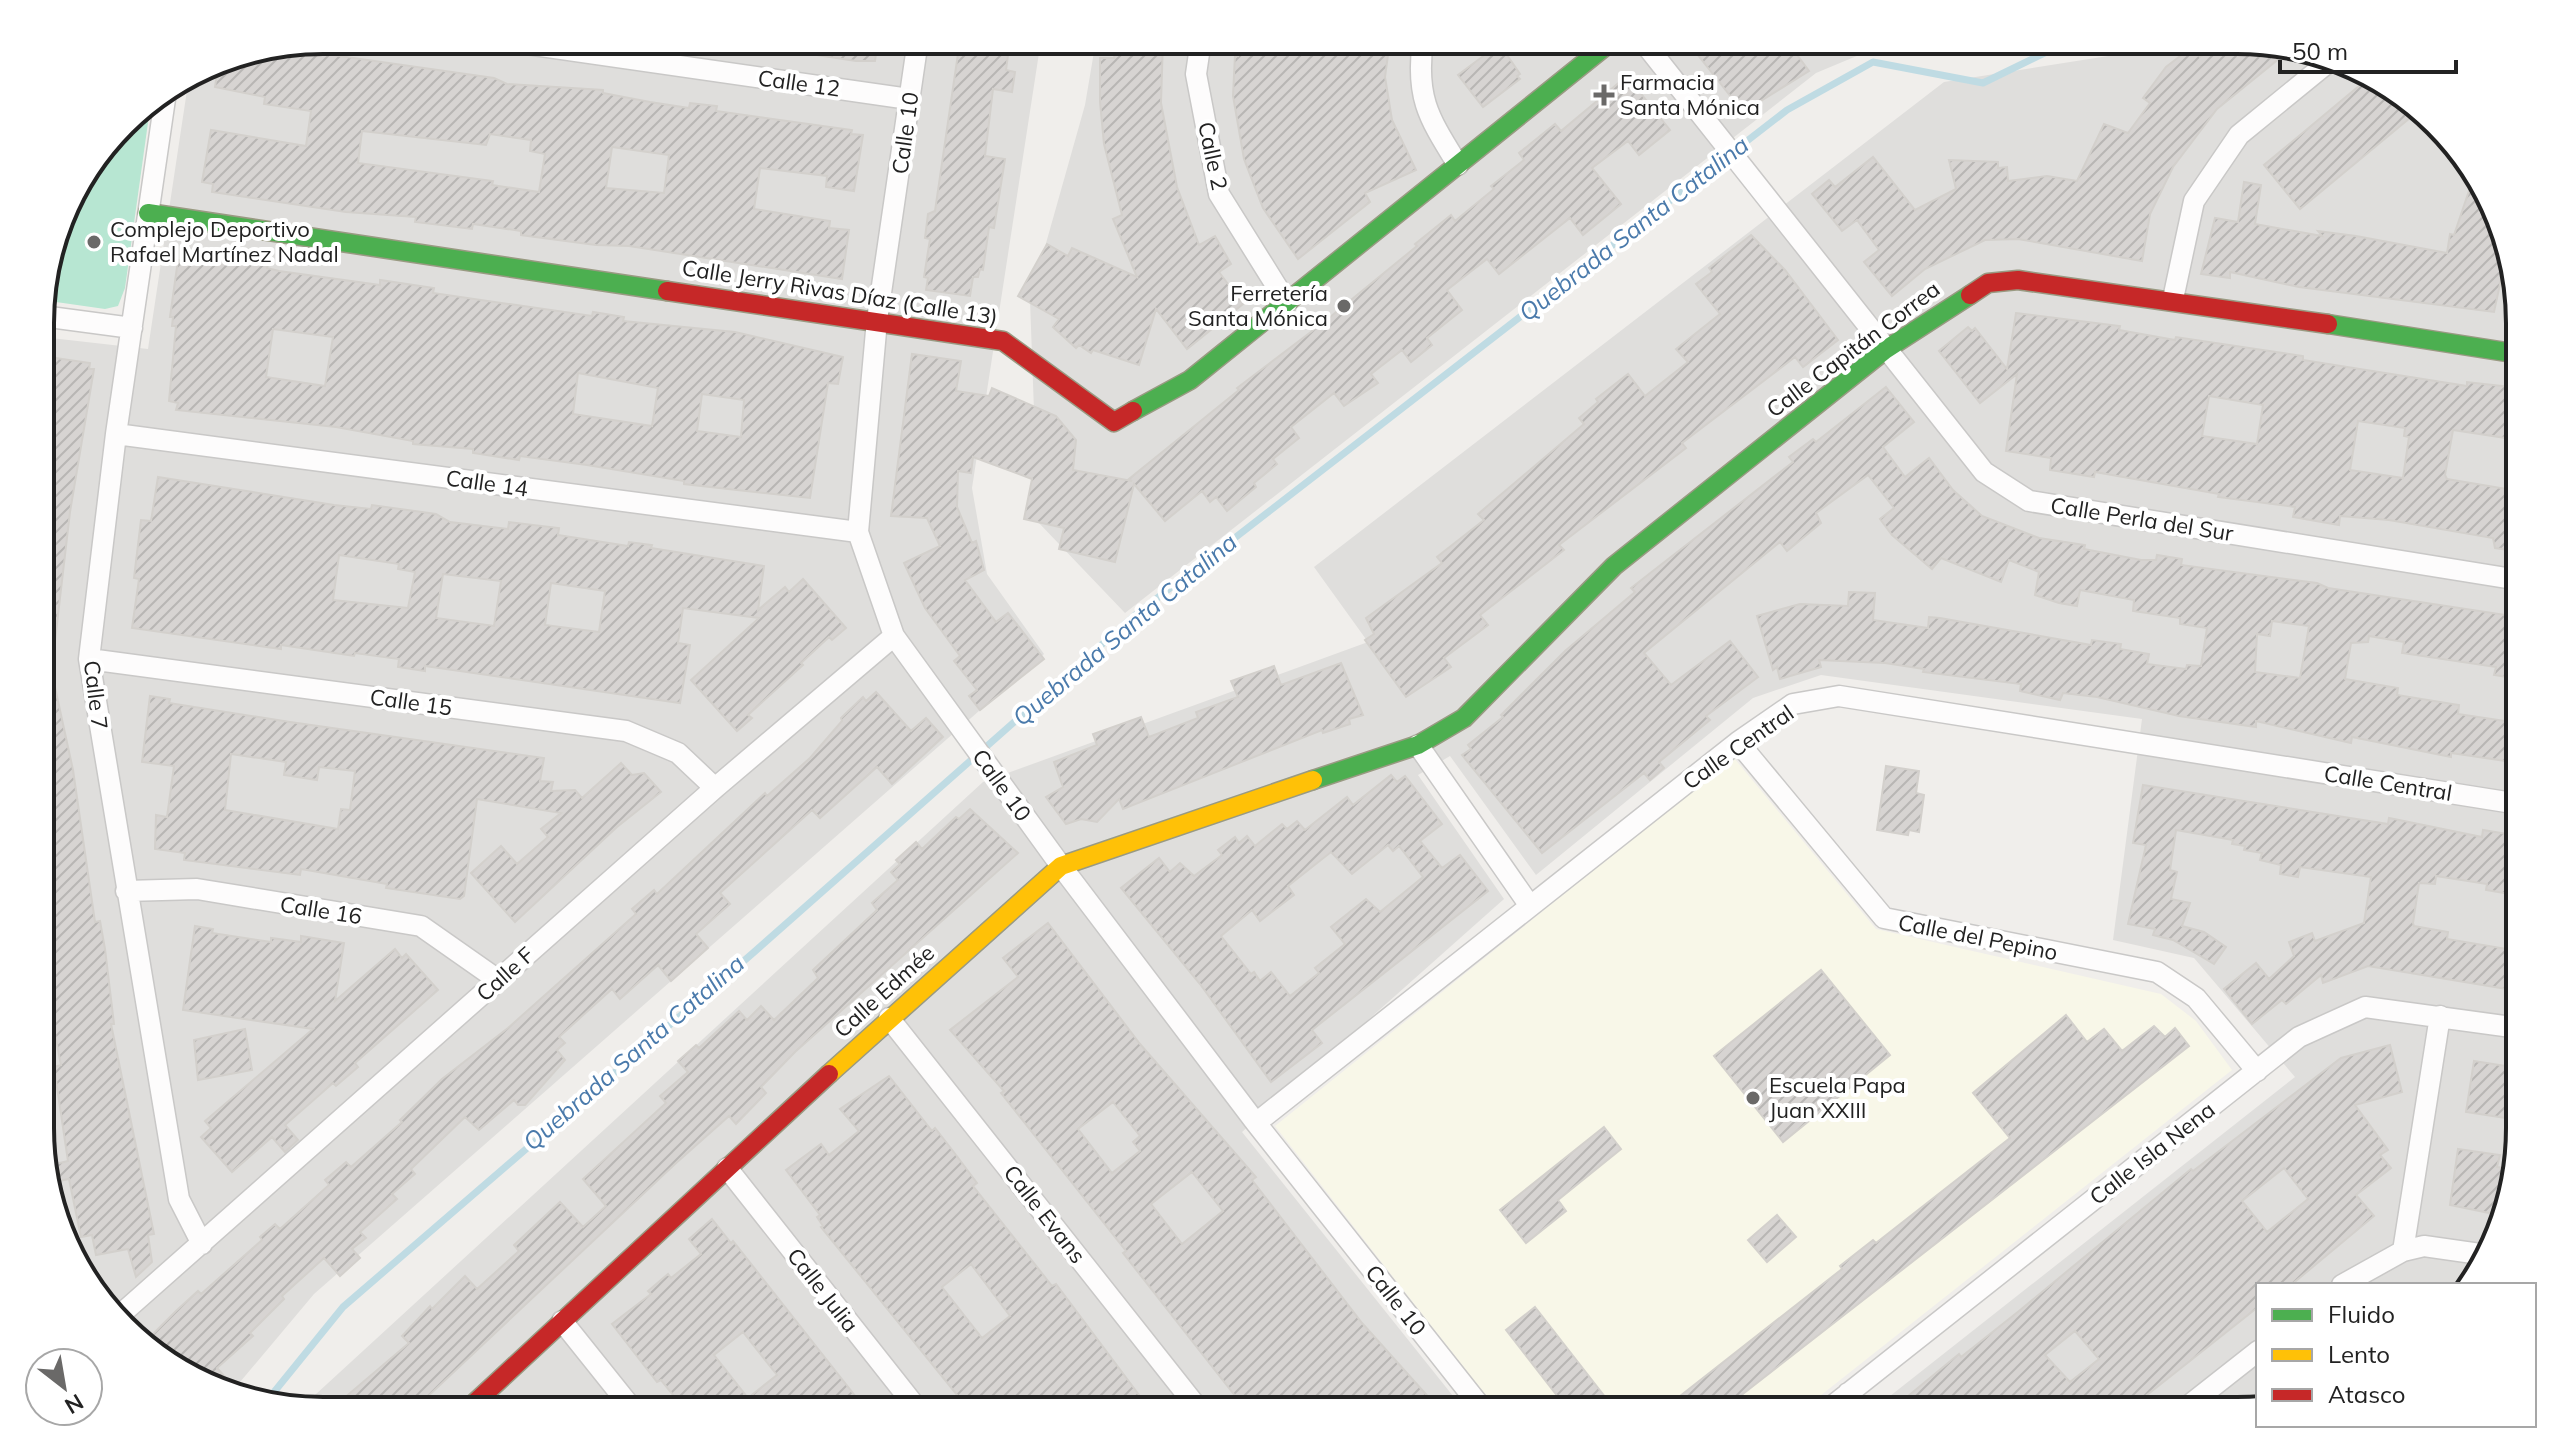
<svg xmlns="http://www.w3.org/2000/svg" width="2560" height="1451" viewBox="0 0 2560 1451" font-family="Mulish,sans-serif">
<defs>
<pattern id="building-hatch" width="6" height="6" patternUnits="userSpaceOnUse" patternTransform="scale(2)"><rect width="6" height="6" fill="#d7d4d2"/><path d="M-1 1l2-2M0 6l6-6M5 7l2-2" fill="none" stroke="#b8b6b4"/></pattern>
</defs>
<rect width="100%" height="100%" fill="#f0eeeb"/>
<path fill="#dfdedc" d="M323 40H1041L972 488 987 574 1044 654 314 1294 235 1388 182 1373 87 1285 42 1165V337L148 349 189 77 215 61Z
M1096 40H1895L1816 73 1125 613 1038 522 1030 300 1085 105Z
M2184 40H2238L2378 78 2473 166 2519 304V1146L2482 1269 2468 1285H2258L2255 1410 1892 1411 1885 1400 2295 1077 2194 958 2113 940 2142 719 1821 675 1753 698 1536 875 1450 756 1418 775 1504 899 1242 1132 1465 1411H322L303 1406 983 782 1368 642 1314 567 1944 82 2178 45Z"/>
<path fill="#f8f7e8" d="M1734 758 1876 929 2161 994 2196 1021 2232 1070 1801 1411H1498L1275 1126Z"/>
<path fill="#b7e6d2" d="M151 101 125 288 118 306 105 309 42 300V286L69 197 136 110Z"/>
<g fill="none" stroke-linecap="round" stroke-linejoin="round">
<path stroke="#bfdbe3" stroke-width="7" d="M270 1397 343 1307 753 953 1134 616 1787 110 1873 62 1983 83 2071 40"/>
</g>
<path fill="url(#building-hatch)" stroke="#d3d0cc" stroke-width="2" fill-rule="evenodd" d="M791 40H878L875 61H856L790 51Z
M960 40H1010L1006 70 1015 72 1012 92 993 89 985 156 1005 159 994 228 989 227 983 270 980 269 978 277H973L970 296 926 290 928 278 924 277 930 239 925 238 928 214 935 211Z
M1117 40H1163L1161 103 1177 187 1199 245 1215 236 1231 264 1219 272 1243 304 1187 349 1156 309 1139 365 1093 350 1091 353 1079 345 1076 348 1053 327 1059 319 1018 296 1047 244 1068 256 1072 248 1137 277 1113 219 1122 215 1104 144 1100 102V58H1114Z
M1240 40H1390L1385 77 1392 120 1416 170 1365 193 1370 202 1298 259 1263 208 1244 159 1233 96 1235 55 1238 56Z
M1686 40H1786L1809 71 1743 112Z
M2227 40 2286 53 2217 109 2173 167 2150 214 2142 261 2018 239 1985 240 1925 269 1892 296 1864 262 1879 250 1857 220 1842 231 1812 194 1829 180 1835 187 1873 157 1915 210 1956 189 1949 160 1998 162V168L2007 167 2008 181 2047 176 2077 181 2104 124 2128 133 2150 103 2143 98 2166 67 2192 47 2200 57Z
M297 45V50L494 78 507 84 603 90V93L650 102 689 108 690 103 717 106 716 111 852 130 851 134 863 135 854 191 826 187 827 176 760 168 754 209 830 221 829 228 849 230 842 279 629 246 596 245 521 235V231L473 224 472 229 441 225 415 222 416 217 346 212 212 192 213 184 202 182 211 130 306 146 311 111 264 104 265 97 215 87 219 61ZM362 131 486 145 490 134 531 140 530 151 545 154 539 192 492 185 493 181 358 163ZM612 147 669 155 664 193 606 188Z
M1494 48 1501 56 1505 52 1520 74 1517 76 1520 79 1483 107 1458 75Z
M1627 76 1670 130 1639 155 1628 141 1592 168 1621 204 1583 235 1570 218 1499 274 1487 259 1447 290 1462 310 1427 338 1432 345 1411 362 1402 350 1371 374 1378 383 1344 406 1334 393 1291 427 1299 438 1273 459 1277 464 1254 483 1256 487 1227 511 1216 497 1210 502 1202 491 1165 521 1134 484 1115 562 1059 549 1064 528 1024 519 1032 479 973 457 971 473 958 471 957 507 972 543 976 541 984 570 965 580 996 622 1008 613 1044 659 980 710 969 696 977 690 954 661 960 656 925 608 904 563 940 546 927 518 891 516 912 354 961 361 956 391 989 396 992 388 1056 416 1076 440 1073 470 1132 481 1129 479 1239 390 1237 388 1324 322 1417 246 1415 244 1451 215 1455 221 1494 189 1491 186 1524 160 1519 153 1555 124 1561 131Z
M2371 76 2385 94 2388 91 2397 102 2401 99 2416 113 2300 209 2264 165Z
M2475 173 2505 261 2494 312 2299 287 2230 272V278L2201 274 2215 218 2238 222 2244 182 2261 185 2255 224 2322 236 2318 231 2356 236 2447 253 2450 234 2454 235Z
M1751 235 1785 270 1838 340 1803 367 1795 357 1682 443 1686 448 1559 545 1564 550 1480 615 1488 625 1444 658 1451 667 1406 697 1365 640 1374 634 1366 618 1442 563 1437 557 1484 520 1478 514 1584 424 1579 418 1598 402 1596 399 1628 374 1645 396 1688 362 1676 349 1720 314 1696 284 1712 272 1709 268Z
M200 254 268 265 267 268 279 271 380 285V280L434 288 433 293 592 316 593 312 624 317 623 321 735 332 843 357 838 384 828 383 810 498 684 484V481L587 465 520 456 519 460 473 453V449L413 444V441L336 427 176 410 178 403 169 401 176 326H172L173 317H170L178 260 198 262ZM273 329 333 337 325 386 266 377ZM578 373 658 388 652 426 573 414ZM702 394 744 400 741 437 697 431Z
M2016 313 2120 326 2119 330 2175 340 2176 337 2303 356V360L2467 386V382L2519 388V440L2453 430 2445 475 2447 479 2519 491V548L2516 551 2495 548 2493 538 2389 520 2340 516 2339 525 2293 517 2295 507 2218 497 2219 494 2095 472 2094 477 2050 470 2051 458 2006 451 2017 374 1980 403 1939 351 1968 327 1972 331 1975 328 2007 369ZM2209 396 2263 405 2257 444 2202 436ZM2358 421 2405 428 2404 436 2409 437 2403 478 2350 470Z
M42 356 90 363 89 369H94L70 512 55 641 42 640Z
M1886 387 1914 422 1883 447 1905 477 1929 458 1953 490 1982 516 2039 538 2085 545 2084 549 2141 560H2156L2157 555 2182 559 2181 565 2317 583 2328 588 2519 617 2514 678 2494 675 2496 667 2402 653 2404 642 2369 636 2368 642 2351 643 2345 679 2398 688 2397 695 2459 705 2458 714 2519 723V763L2451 753V757L2352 737 2351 743 2256 721V727L2179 716 2097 697 2063 693 2060 700 2020 691 2021 684 1923 672 1924 669 1885 663 1819 660 1821 667 1780 679 1777 667 1773 670 1757 616 1800 604 1848 606 1849 592 1875 593 1873 620 1928 628 1929 617 1940 618 2091 645 2092 640 2121 644 2120 649 2149 654 2147 664 2186 669 2187 665 2201 666 2207 628 2180 624V618L2133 611 2134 600 2080 590 2077 606 2059 603 2035 595 2039 572 2009 560 2001 582 1941 558 1932 569 1892 535 1880 519 1894 508 1868 475 1816 513 1821 523 1787 551 1780 542 1644 653 1671 685 1730 641 1758 677 1706 716 1710 720 1659 762 1664 768 1650 780 1644 773 1542 853 1462 755 1471 749 1468 745 1503 717 1501 715 1565 651 1635 592 1631 588 1793 462 1789 457 1813 439 1816 442ZM2272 621 2309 626 2300 678 2255 672 2257 634 2270 636Z
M158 477 334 505 371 509 372 505 436 514 450 522 508 529 509 522 559 528 558 535 628 546 629 542 652 545 651 548 764 566 758 610 785 587 789 592 803 579 846 628 832 640 829 637 801 663 803 665 748 715 752 718 737 731 691 680 759 618 683 608 678 643 690 645 680 703 425 666V671L398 667 399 659 355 653 354 656 281 645V649L132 628 139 579 134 578 141 520 151 521ZM339 555 399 564 398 569 415 572 408 608 333 600ZM443 574 501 581 494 626 436 618ZM551 583 605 591 599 632 545 625Z
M1341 663 1363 715 1349 719 1350 724 1323 733 1322 730 1123 809 1119 799 1097 822 1081 819 1066 824 1046 797 1063 787 1054 762 1097 745 1093 734 1141 717 1149 737 1198 718 1196 712 1238 697 1231 681 1274 666 1281 685Z
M53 678 73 770 95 922 100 921 105 949 114 1024H111L154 1234 148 1235 152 1262 136 1277 128 1249 96 1255 92 1235 81 1237 69 1179 49 1183 43 1167 68 1161 54 1067 61 1065 42 969V679Z
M876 692 911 731 926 718 943 737 892 784 877 767 820 818 812 810 720 893 730 904 696 934 708 948 671 981 658 965 620 999 612 989 559 1037 565 1043 557 1050 565 1060 525 1105H518L514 1100 479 1130 465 1117 411 1169 415 1174 392 1194 397 1199 360 1232 366 1238 352 1249 360 1258 340 1276 324 1258 282 1296 284 1299 250 1333 253 1336 217 1368 235 1388 182 1373 149 1343 153 1340 150 1337 176 1311 198 1291 201 1294 262 1240 260 1237 275 1224 280 1229 329 1185 325 1180 346 1162 351 1167 402 1122 400 1120 442 1079 508 1028 636 914 632 909 654 890 657 894 765 793 767 796 810 758 842 721 841 718 863 697 866 701Z
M150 696 170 699 169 703 290 722 544 758 540 781 553 782 551 791 575 790 582 798 621 763 632 775 644 773 661 792 617 827 515 922 471 873 501 846 517 864 548 837 541 829 561 813 477 799 464 896 460 899 386 888 387 884 301 869 300 875 184 860 185 853 155 849 156 815 167 817 174 766 142 762ZM231 754 286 762 284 775 317 780 319 767 355 771 350 810 341 809 338 829 225 810Z
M1886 766 1919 771 1916 793 1924 795 1919 832 1909 830 1908 835 1877 830Z
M1391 775 1397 782 1405 776 1442 824 1420 841 1442 868 1460 855 1488 891 1312 1030 1322 1043 1271 1082 1200 984 1121 888 1159 858 1170 872 1180 863 1194 876 1222 855 1218 850 1235 837 1239 843 1247 836 1255 846 1282 824 1287 829 1297 821 1305 830 1347 797 1353 805ZM1388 845 1393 851 1399 846 1423 877 1380 912 1366 899 1331 927 1345 944 1315 968 1319 973 1290 996 1271 972 1260 981 1254 972 1251 974 1221 936 1252 910 1260 921 1294 895 1288 886 1331 852 1352 874Z
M2143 785 2388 824 2389 818 2482 837 2483 830 2519 836 2516 895 2486 890 2487 884 2436 876 2435 884 2419 883 2413 923 2414 926 2448 932 2447 939 2519 951V991L2368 966 2323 983 2321 975 2286 1004 2282 1000 2252 1024 2224 989 2256 963 2269 979 2294 956 2289 942 2312 933 2315 941 2364 923 2371 877 2300 867 2298 877 2280 874 2281 865 2260 860 2262 853 2244 850 2245 846 2232 844 2233 840 2176 830 2170 870 2177 872 2171 899 2190 903 2182 926 2204 932 2226 947 2214 964 2173 940 2153 935 2155 929 2128 924 2146 845 2133 843Z
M970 809 1018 853 795 1052 761 1087 766 1093 736 1124 729 1116 675 1164 425 1399 428 1401 417 1411H329L409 1343 402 1336 430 1306 432 1309 465 1276 477 1289 519 1251 514 1245 560 1202 583 1227 606 1206 583 1179 666 1103 660 1096 688 1072 678 1061 696 1045 699 1048 739 1011 747 1020 761 1006 774 1020 818 978 813 970 877 910 872 903 898 880 891 872 900 864 896 860 916 842 922 849 956 817 959 819Z
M1048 923 1140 1044 1256 1177 1252 1180 1362 1323 1441 1411H1347L1339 1401 1326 1411H1247L1123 1253 1126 1251 1001 1093 1004 1091 950 1030 1018 977 1003 958ZM1113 1102 1140 1136 1133 1142 1140 1151 1112 1173 1078 1129ZM1192 1172 1223 1211 1182 1244 1151 1204Z
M195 926 213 929 212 933 271 942V938L301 942V936L344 943 335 1001 395 949 402 958 406 954 438 990 355 1063 358 1067 336 1086 333 1083 285 1125 298 1140 285 1152 272 1137 232 1172 201 1137 211 1128 205 1121 313 1029 183 1010Z
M1821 970 1890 1055 1783 1142 1714 1056Z
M2066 1015 2087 1042 2104 1029 2122 1051 2154 1026 2165 1037 2175 1028 2189 1046 1721 1411H1661L1842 1269 1840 1266 1873 1240 1876 1243 2010 1138 1973 1093Z
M245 1029 252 1070 198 1080 194 1040Z
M2390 1045 2402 1092 2355 1105 2388 1150 2380 1155 2391 1168 2356 1195 2374 1216 2291 1285H2258V1307L2128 1410 1890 1411 1959 1354 1961 1357 2019 1311 2191 1169 2193 1171 2341 1058ZM2284 1168 2308 1199 2267 1232 2242 1201ZM2075 1331 2099 1359 2070 1382 2045 1355Z
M2474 1061 2519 1068V1120L2466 1112Z
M889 1076 932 1131 935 1128 953 1151 977 1183 973 1186 1052 1286 1056 1284 1151 1411H970L821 1227 823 1226 817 1217 820 1215 786 1170 821 1144 829 1155 859 1131 840 1109ZM971 1264 1010 1316 982 1338 942 1287Z
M1604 1127 1621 1149 1558 1200 1566 1211 1526 1243 1500 1210Z
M2458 1149 2500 1155 2497 1167 2512 1169 2499 1215 2450 1205Z
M1777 1215 1796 1237 1767 1262 1748 1240Z
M712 1219 731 1243 733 1241 867 1411H686L661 1380 657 1382 612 1324 651 1294 648 1291 668 1274 671 1278 701 1254 689 1239ZM743 1332 777 1375 748 1398 714 1355Z
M1535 1307 1616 1411H1569L1506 1330Z"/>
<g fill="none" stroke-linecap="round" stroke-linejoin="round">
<g stroke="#c9c8c7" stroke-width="23">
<path id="street" d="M499 40 909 99
M918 40 877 320 858 532 894 636 1061 866 1256 1123 1484 1411
M1201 40 1196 74 1219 194 1287 303
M1423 40C1415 98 1429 118 1458 165
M1642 40 1984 472 2029 501 2519 580
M166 92 116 434 89 659 179 1199 202 1244
M2173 299 2194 201 2239 135 2326 64
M42 316 132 328
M116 434 858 532
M89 659 626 731 678 753 715 788
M1738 742 1884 918 2157 972 2196 998 2257 1071
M1418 745 1530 906
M126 891 197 889 421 926 498 980
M889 1018 1200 1411
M1256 1123 1738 742 1793 704 1839 696 2519 804
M727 1168 919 1411
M2403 1251 2440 1016
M2342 1285 2403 1251 2424 1246 2487 1255
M120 1315 715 788 894 636
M562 1321 634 1411
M1848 1393 1862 1411
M2183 1410 2258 1351
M1826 1411 2299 1037 2365 1007 2519 1028"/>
</g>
<g stroke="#999a82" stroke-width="21">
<path id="fast" d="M148 213 667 291
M2328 324 2519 354
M1133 411 1190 380 1613 40
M1313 780 1418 745 1464 718 1614 566 1885 350 1970 295"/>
</g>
<g stroke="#999a82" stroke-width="21">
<path id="slow" d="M829 1074 1061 866 1313 780"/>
</g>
<g stroke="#999a82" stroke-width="21">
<path id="jam" d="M667 291 1003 341 1114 422 1133 411
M1970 295 1988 283 2018 280 2328 324
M466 1411 829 1074"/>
</g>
<use href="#street" stroke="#fdfcfc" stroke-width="20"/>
<use href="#fast" stroke="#4caf50" stroke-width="18"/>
<use href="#slow" stroke="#ffc107" stroke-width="18"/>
<use href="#jam" stroke="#c62828" stroke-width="18"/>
</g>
<g fill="#6a6968" stroke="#fff" stroke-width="3">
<path d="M1600 83h8v8h8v8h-8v8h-8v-8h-8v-8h8z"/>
<circle cx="94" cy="242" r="8"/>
<circle cx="1344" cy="306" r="8"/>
<circle cx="1753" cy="1098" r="8"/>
</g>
<g text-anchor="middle" stroke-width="8" stroke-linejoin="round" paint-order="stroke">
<g font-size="22" fill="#222" stroke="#fff" text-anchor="start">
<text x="1620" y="90">Farmacia<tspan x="1620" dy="25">Santa Mónica</tspan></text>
<text x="110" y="237">Complejo Deportivo<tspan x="110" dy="25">Rafael Martínez Nadal</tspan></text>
<text x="1328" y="301" text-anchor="end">Ferretería<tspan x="1328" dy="25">Santa Mónica</tspan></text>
<text x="1769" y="1093">Escuela Papa<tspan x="1769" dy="25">Juan XXIII</tspan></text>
</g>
<g font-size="22" fill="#222" stroke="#fff">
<text transform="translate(799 83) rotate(8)" y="8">Calle 12</text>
<text transform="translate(905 133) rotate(-82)" y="8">Calle 10</text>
<text transform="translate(1213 156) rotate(78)" y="8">Calle 2</text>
<text transform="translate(840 292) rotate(9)" y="8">Calle Jerry Rivas Díaz (Calle 13)</text>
<text transform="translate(1853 349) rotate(-37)" y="8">Calle Capitán Correa</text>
<text transform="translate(487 483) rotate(8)" y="8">Calle 14</text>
<text transform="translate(2142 519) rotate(9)" y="8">Calle Perla del Sur</text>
<text transform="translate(96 695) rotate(83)" y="8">Calle 7</text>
<text transform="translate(411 702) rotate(8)" y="8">Calle 15</text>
<text transform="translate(1738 747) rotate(-35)" y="8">Calle Central</text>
<text transform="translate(2388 783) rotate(9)" y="8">Calle Central</text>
<text transform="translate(1002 785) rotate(54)" y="8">Calle 10</text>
<text transform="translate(321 910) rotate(9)" y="8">Calle 16</text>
<text transform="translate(1978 937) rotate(11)" y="8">Calle del Pepino</text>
<text transform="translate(505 974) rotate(-42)" y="8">Calle F</text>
<text transform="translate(884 991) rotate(-42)" y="8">Calle Edmée</text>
<text transform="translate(2152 1153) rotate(-38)" y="8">Calle Isla Nena</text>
<text transform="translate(1045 1214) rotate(52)" y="8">Calle Evans</text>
<text transform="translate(823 1290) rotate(52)" y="8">Calle Julia</text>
<text transform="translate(1396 1300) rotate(52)" y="8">Calle 10</text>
</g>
<g font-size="24" font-style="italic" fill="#4a7aab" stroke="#fff">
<text transform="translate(1634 229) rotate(-38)" y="8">Quebrada Santa Catalina</text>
<text transform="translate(1125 630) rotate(-40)" y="8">Quebrada Santa Catalina</text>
<text transform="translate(634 1053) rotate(-41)" y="8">Quebrada Santa Catalina</text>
</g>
</g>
<path d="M0 0H2560V1451H0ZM323 54H2237A269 269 0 0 1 2506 323V1128A269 269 0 0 1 2237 1397H323A269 269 0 0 1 54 1128V323A269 269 0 0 1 323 54Z" fill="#fff" fill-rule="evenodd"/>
<path fill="none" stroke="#222" stroke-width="4" d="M323 54H2237A269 269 0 0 1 2506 323V1128A269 269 0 0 1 2237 1397H323A269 269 0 0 1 54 1128V323A269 269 0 0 1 323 54Z"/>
<rect x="2256" y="1283" width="280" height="144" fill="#ffffff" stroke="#a7a7a7" stroke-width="2"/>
<rect x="2272" y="1309" width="40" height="12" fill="#4caf50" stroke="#a7a7a7" stroke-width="2"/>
<text x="2328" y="1323" font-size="24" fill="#222222">Fluido</text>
<rect x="2272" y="1349" width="40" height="12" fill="#ffc107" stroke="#a7a7a7" stroke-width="2"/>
<text x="2328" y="1363" font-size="24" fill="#222222">Lento</text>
<rect x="2272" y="1389" width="40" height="12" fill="#c62828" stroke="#a7a7a7" stroke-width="2"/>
<text x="2328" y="1403" font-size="24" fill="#222222">Atasco</text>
<g transform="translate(64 1387) rotate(149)"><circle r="38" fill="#ffffff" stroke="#a7a7a7" stroke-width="2"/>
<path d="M0-6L14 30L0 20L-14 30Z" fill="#6a6968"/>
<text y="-12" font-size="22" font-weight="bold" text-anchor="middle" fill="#222222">N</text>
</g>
<path d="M2280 60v12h176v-12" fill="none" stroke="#222222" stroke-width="4"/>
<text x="2292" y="60" font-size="24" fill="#222222" stroke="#ffffff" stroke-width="6" paint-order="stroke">50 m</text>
</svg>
